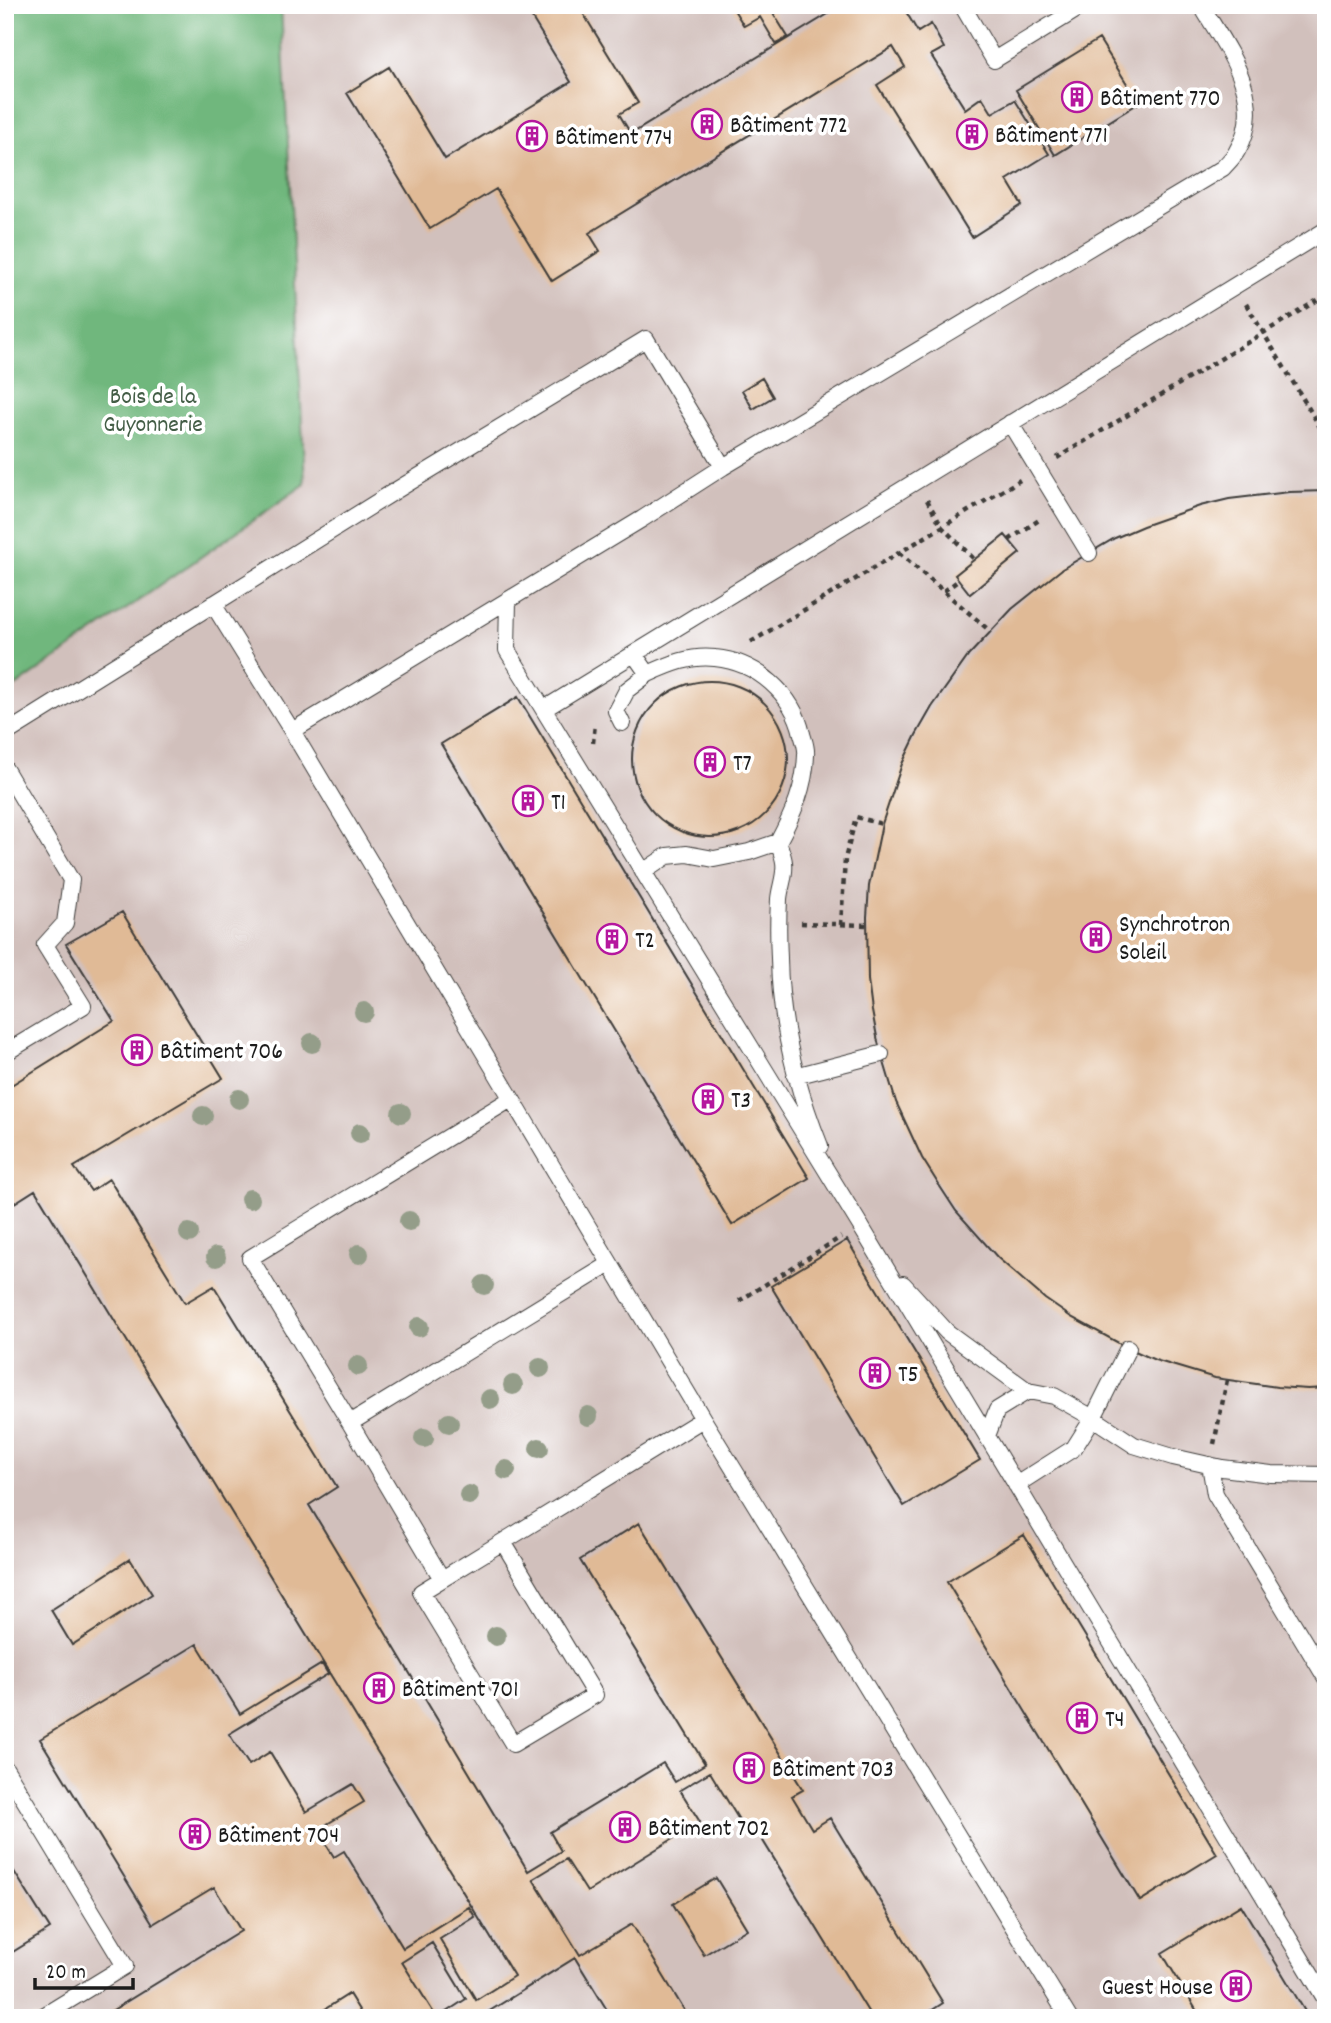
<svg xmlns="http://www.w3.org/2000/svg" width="1331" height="2023" viewBox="0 0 1331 2023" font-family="Dekko,sans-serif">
<rect width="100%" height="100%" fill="#fff"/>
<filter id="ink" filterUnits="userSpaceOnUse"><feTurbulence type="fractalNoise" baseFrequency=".0143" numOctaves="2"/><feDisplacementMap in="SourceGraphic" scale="14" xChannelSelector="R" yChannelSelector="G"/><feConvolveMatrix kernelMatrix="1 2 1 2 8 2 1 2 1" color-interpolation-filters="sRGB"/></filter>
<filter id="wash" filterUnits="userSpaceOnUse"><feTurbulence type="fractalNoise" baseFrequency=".00686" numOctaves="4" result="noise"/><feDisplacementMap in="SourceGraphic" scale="28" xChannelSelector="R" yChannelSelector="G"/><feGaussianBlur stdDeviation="1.57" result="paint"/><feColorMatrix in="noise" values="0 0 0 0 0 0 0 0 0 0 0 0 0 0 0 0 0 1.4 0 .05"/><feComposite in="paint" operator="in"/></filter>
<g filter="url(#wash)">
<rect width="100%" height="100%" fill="#f8ecdb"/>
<path fill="#d1c0bc" d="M281 5H1326V2018H5V694L305 484Z"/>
<path fill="#70b77d" stroke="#466a4c" stroke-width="2" d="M5 5H281L305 484 5 694Z"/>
<g id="blocks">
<path fill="#e0ba96" d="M524 5H578L638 103 619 114 631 134 843 5H902L918 32 931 24 944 48 931 55 965 109 982 97 992 113 1015 100 1049 154 1007 180 1022 205 972 237 877 85 905 67 893 47 589 233 600 251 552 281 496 189 430 229 347 93 389 67 445 159 571 82Z
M731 5H773L770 8 788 37 776 44 760 17 744 26Z
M1099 39 1139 103 1055 155 1016 90Z
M762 378 773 397 753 409 742 390Z
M1326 491V1388L1308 1389 1277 1387 1215 1378 1155 1360 1126 1347 1071 1317 1045 1299 998 1258 956 1211 939 1185 922 1158 896 1102 878 1042 872 1011 868 980 867 917 869 886 882 824 902 764 916 735 932 707 969 655 1012 609 1062 569 1115 538 1143 526 1200 506 1229 499 1289 492Z
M1005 535 1020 553 970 594 955 575Z
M632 759a78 78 0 1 1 156 0a78 78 0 1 1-156 0Z
M518 697 809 1178 732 1225 441 744Z
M122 912 223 1078 74 1167 91 1191 109 1179 185 1303 214 1286 337 1487 309 1505 528 1871 561 1851 550 1832 663 1763 675 1782 705 1764 580 1560 639 1523 803 1790 792 1796 812 1829 830 1818 943 2003 920 2018H872L752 1823 744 1828 710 1772 680 1790 700 1822 587 1892 566 1859 533 1879 580 1955 632 1924 689 2018H612L575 1958 488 2012 492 2018H437L466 1999 432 1943 402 1962 437 2018H364L349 1994 311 2018H100L241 1931 214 1887 153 1924 40 1739 197 1644 240 1714 322 1664 328 1674 229 1734 249 1765 270 1752 306 1812 353 1784 364 1802 317 1830 334 1857 344 1851 403 1948 469 1907 475 1917 440 1939 476 2000 514 1976 35 1190 5 1209V1089L114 1021 66 944Z
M847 1240 980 1460 904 1506 771 1286Z
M1024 1535 1217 1854 1140 1901 947 1582Z
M130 1559 152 1594 72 1645 51 1610Z
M5 1857 50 1929 6 1956 5 1954Z
M716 1878 747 1929 704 1955 673 1904Z
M1241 1905 1309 2018H1201L1162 1953Z"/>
</g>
</g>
<g filter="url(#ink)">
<use href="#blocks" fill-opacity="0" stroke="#3d3b39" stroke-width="2"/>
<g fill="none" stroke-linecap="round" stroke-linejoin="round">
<g stroke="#3d3b39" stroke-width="18">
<path id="service" d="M962 5 994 60 1084 5
M1010 423 1089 553
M508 600 507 650 860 1225 1326 2000
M213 604 292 731 703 1419 1069 2018
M634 654 648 674C670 664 691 655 715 658 757 662 793 694 802 734 804 741 807 748 806 755 805 787 793 814 778 842L749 852 714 859 687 854 667 856 643 872
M544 709 1326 230
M622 723 616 711 627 690 648 674
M292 731 642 519 723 467 1223 168C1228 162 1234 157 1237 151 1268 100 1226 48 1201 5
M5 734 395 491 646 339 723 467
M5 769 71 880 65 923 45 945 83 1006 5 1053
M778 842C780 848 783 855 784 862 786 874 780 887 779 899 778 918 778 939 779 958 780 1023 796 1086 820 1146
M795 1076 881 1054
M903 1284 947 1332 1028 1391 1054 1396 1093 1418 1134 1445 1173 1457 1222 1468 1271 1474 1326 1475
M350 1423 250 1258 511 1099
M987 1436 997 1410 1028 1391
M1210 1465 1215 1494 1326 1678
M1016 1485 1074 1448 1093 1418 1128 1348
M503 1542 595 1695 513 1744 421 1592 703 1419
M442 1579 350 1423 610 1264
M5 1768 125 1966 40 2018"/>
</g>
<path stroke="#3d3b39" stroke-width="4.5" stroke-dasharray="5 5" stroke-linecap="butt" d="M1246 304 1326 437
M1057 458 1326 295
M927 500 942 527 975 560
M1009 540 1042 518
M899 553 990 631
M944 591 959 580
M751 642 1020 480
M593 743 595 724
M801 923 866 925
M841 925 845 859 856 817 882 824
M739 1301 841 1237
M1214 1444 1227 1380"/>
<use href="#service" stroke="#fff" stroke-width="16"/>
</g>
<g fill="#949d89">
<circle cx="364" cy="1012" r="10"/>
<circle cx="312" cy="1043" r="10"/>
<circle cx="239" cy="1099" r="10"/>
<circle cx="401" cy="1113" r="10"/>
<circle cx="203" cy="1116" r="10"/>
<circle cx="360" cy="1133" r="10"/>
<circle cx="250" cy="1199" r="10"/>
<circle cx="409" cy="1221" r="10"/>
<circle cx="189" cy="1233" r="10"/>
<circle cx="359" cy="1254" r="10"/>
<circle cx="216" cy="1257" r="10"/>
<circle cx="484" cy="1285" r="10"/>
<circle cx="419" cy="1327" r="10"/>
<circle cx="358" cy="1366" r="10"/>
<circle cx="540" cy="1368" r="10"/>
<circle cx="513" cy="1385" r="10"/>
<circle cx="490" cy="1399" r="10"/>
<circle cx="588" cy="1416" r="10"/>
<circle cx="449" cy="1423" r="10"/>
<circle cx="424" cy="1438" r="10"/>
<circle cx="539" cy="1448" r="10"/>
<circle cx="506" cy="1470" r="10"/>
<circle cx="469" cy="1495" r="10"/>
<circle cx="496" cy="1636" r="10"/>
</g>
</g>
<defs>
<g id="building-ring" transform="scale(1.575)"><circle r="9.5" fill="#fff" stroke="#b5179e" stroke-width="1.5"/><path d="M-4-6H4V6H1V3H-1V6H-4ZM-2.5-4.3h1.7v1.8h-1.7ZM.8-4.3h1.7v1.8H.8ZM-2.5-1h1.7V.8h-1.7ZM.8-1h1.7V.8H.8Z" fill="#b5179e"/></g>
</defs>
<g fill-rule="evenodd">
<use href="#building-ring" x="1077" y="97"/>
<use href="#building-ring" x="707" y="124"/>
<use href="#building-ring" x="972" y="134"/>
<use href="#building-ring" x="532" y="136"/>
<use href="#building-ring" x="710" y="762"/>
<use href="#building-ring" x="528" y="801"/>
<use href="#building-ring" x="1096" y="937"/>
<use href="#building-ring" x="612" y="939"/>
<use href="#building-ring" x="137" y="1050"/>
<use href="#building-ring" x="708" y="1099"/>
<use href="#building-ring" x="875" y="1373"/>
<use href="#building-ring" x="379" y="1688"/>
<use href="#building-ring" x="1082" y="1718"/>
<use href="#building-ring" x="749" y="1768"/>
<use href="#building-ring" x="625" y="1827"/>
<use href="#building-ring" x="195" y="1834"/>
<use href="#building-ring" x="1236" y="1986"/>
</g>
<g text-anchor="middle" stroke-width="7" stroke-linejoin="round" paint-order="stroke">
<g font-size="24" fill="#1c1c1c" stroke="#fff" text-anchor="start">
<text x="1100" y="105">Bâtiment 770</text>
<text x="730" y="132">Bâtiment 772</text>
<text x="995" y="142">Bâtiment 771</text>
<text x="555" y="144">Bâtiment 774</text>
<text x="733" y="770">T7</text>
<text x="551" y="809">T1</text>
<text x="1119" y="931">Synchrotron<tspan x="1119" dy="28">Soleil</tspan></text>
<text x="635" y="947">T2</text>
<text x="160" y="1058">Bâtiment 706</text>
<text x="731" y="1107">T3</text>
<text x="898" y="1381">T5</text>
<text x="402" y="1696">Bâtiment 701</text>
<text x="1105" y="1726">T4</text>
<text x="772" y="1776">Bâtiment 703</text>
<text x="648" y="1835">Bâtiment 702</text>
<text x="218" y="1842">Bâtiment 704</text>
<text x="1213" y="1994" text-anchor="end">Guest House</text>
</g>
<g font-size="24" fill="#435d46" stroke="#fff">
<text x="153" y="403">Bois de la<tspan x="153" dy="28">Guyonnerie</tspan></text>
</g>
</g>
<rect width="1331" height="2023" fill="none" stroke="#fff" stroke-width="28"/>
<path d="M35 1978v10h98v-10" fill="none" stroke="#1c1c1c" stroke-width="3.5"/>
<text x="46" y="1978" font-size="21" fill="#1c1c1c" stroke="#ffffff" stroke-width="5" paint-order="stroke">20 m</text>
</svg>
